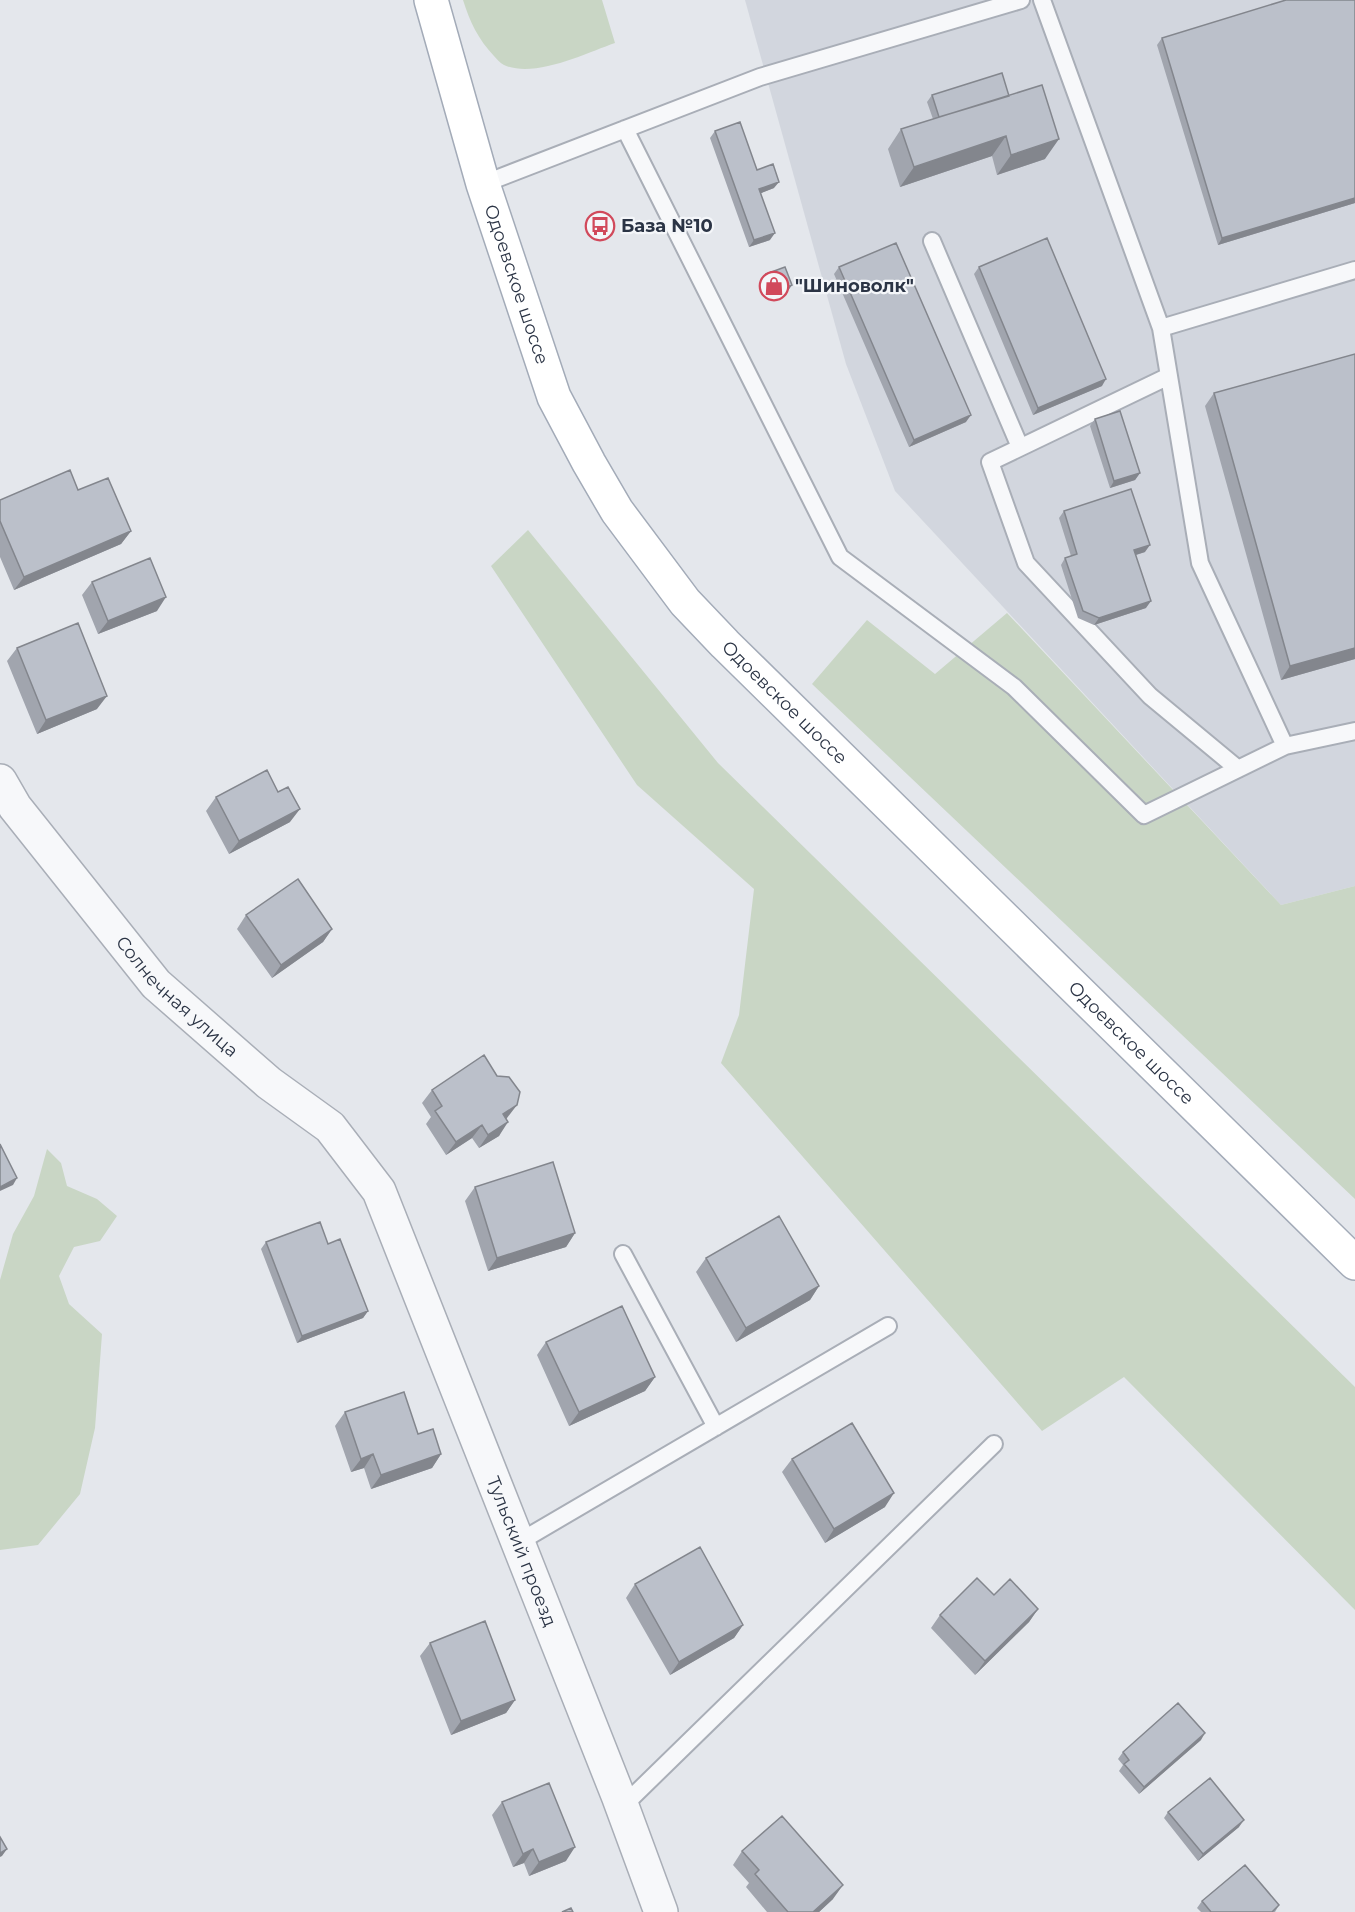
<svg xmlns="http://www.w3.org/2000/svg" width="1355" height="1912" viewBox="0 0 1355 1912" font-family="Montserrat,sans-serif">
<rect width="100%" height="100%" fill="#e4e7ec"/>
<path fill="#d2d6de" d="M745 0H1355V886L1281 905 895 491 846 364Z"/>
<path fill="#c9d6c5" d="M463 0H602L615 43C586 53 534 79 504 65 500 63 497 59 494 56 478 39 470 22 463 0Z
M528 530 718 763 1355 1387V1610L1124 1377 1042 1431 721 1063 739 1015 754 889 637 785 491 566Z
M1007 613 1281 905 1355 886V1199L812 684 867 620 935 674Z
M47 1149 61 1163 67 1186 97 1199 117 1216 100 1241 74 1247 59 1276 69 1304 102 1334 95 1428 80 1494 38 1545 0 1550V1280L13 1234 34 1196Z"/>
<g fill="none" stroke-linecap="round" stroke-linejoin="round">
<g stroke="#a9aeb7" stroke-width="20">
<path id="service" d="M1042 0 1161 328 1200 563 1285 746
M625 129 840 557 1014 687 1144 815 1285 746 1355 731
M483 184 760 77 1021 0
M932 241 1020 447
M1161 328 1355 270
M1169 376 990 462 1026 563 1150 696 1238 769
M623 1254 716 1427
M519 1542 888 1326
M622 1807 994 1444"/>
</g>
<g stroke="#a9aeb7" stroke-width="36">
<g id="minor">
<path id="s1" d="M0 781 15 807 156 984 269 1083 330 1127 379 1191 619 1798 661 1912"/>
</g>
</g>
<g stroke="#a3abb8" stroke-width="36">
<g id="primary">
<path id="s2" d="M431 0 483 184 554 397 589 463 617 511 685 602 725 644 1355 1263"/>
</g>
</g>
<use href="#service" stroke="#f7f8fa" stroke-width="16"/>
<use href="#minor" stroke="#f7f8fa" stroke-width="33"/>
<use href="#primary" stroke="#fff" stroke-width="33"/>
</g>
<path fill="#a1a5ae" d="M1162 38 1355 203 1218 245 1157 45Z
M932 95 1009 96 1045 159 997 175 992 156 900 187 888 149 901 129 933 119 927 102Z
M715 131 757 170 774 188 761 193 770 240 749 247 710 138Z
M839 267 966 422 909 447 834 274Z
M979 267 1102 386 1033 415 974 274Z
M766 274 792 285 787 292 768 299 761 281Z
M1355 354V659L1281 680 1205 406 1214 393Z
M1095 419 1140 473 1135 480 1110 488 1090 426Z
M78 490 131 531 121 544 14 590 0 557V500Z
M1064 511 1145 552 1136 555 1146 608 1094 625 1078 618 1061 565 1065 558 1071 556 1059 518Z
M92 582 157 611 98 634 82 595Z
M17 648 97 709 37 734 7 661Z
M216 797 290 822 229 854 206 811Z
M246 915 332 929 323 942 272 978 237 929Z
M432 1090 507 1118 499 1136 479 1148 472 1138 446 1155 426 1124 431 1117 422 1103Z
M475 1187 575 1233 566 1247 488 1271 465 1201Z
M266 1242 328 1244 368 1311 363 1318 297 1343 261 1249Z
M706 1258 819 1286 810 1300 736 1342 696 1272Z
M546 1342 655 1377 645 1391 569 1426 537 1355Z
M345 1412 441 1454 432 1468 371 1489 364 1468 351 1472 335 1426Z
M792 1459 885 1507 825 1543 782 1472Z
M635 1584 743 1625 734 1638 670 1675 626 1598Z
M994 1595 1038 1609 1029 1622 975 1675 931 1628 940 1615Z
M430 1643 515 1700 506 1713 451 1735 420 1656Z
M1201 1740 1139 1794 1119 1771 1123 1765 1118 1759 1123 1752Z
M502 1802 566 1861 529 1876 524 1863 513 1867 492 1815Z
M1168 1812 1239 1827 1198 1861 1164 1818Z
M742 1851 833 1899 819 1912H767L746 1887 749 1883 733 1865Z
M1202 1901 1279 1905 1275 1912H1201L1197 1908Z"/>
<path fill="#83868d" d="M1006 136 992 156 900 187 914 167Z
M1059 139 1045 159 997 175 1011 155Z
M779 182 774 188 754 196 759 189Z
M1355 198V203L1218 245 1222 238Z
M775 233 770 240 749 247 754 240Z
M792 285 787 292 768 299 773 293Z
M1106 379 1102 386 1033 415 1038 408Z
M971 415 966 422 909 447 914 440Z
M1140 473 1135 480 1110 488 1114 481Z
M131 531 121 544 14 590 24 577Z
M1150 545 1145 552 1129 557 1134 550Z
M166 597 157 611 98 634 108 621Z
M1151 601 1146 608 1094 625 1099 618Z
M1355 648V659L1281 680 1290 666Z
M107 696 97 709 37 734 46 720Z
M300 809 290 822 229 854 239 841Z
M332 929 323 942 272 978 281 965Z
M517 1105 507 1118 493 1128 503 1114Z
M508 1122 499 1136 479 1148 488 1135Z
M482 1125 472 1138 446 1155 456 1142Z
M17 1178 13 1185 0 1191V1187Z
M575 1233 566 1247 488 1271 497 1258Z
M819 1286 810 1300 736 1342 746 1328Z
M368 1311 363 1318 297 1343 302 1336Z
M655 1377 645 1391 569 1426 579 1412Z
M373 1454 364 1468 351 1472 361 1459Z
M441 1454 432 1468 371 1489 381 1475Z
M894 1493 885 1507 825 1543 834 1529Z
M1038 1609 1029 1622 975 1675 985 1661Z
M743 1625 734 1638 670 1675 679 1662Z
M515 1700 506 1713 451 1735 461 1721Z
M1205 1733 1201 1740 1139 1794 1144 1787Z
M1244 1820 1239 1827 1198 1861 1203 1854Z
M575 1847 566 1861 529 1876 539 1862Z
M7 1849 2 1856 0 1857V1853Z
M533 1849 524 1863 513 1867 523 1854Z
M843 1885 833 1899 819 1912H813Z"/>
<path fill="#bbc0ca" stroke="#83868d" stroke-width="1.5" d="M1286 0H1355V198L1222 238 1162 38Z
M1002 73 1009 96 939 117 932 95Z
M1042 85 1059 139 1011 155 1006 136 914 167 901 129Z
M740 122 757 170 773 164 779 182 759 189 775 233 754 240 715 131Z
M1047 238 1106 379 1038 408 979 267Z
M896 243 971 415 914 440 839 267Z
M785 267 792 285 773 293 766 274Z
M1355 354V648L1290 666 1214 393Z
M1120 411 1140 473 1114 481 1095 419Z
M70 470 78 490 108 478 131 531 24 577 0 521V500Z
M1131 489 1150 545 1134 550 1151 601 1099 618 1083 611 1065 558 1077 554 1064 511Z
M150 558 166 597 108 621 92 582Z
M78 623 107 696 46 720 17 648Z
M267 770 278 792 288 787 300 809 239 841 216 797Z
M298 879 332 929 281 965 246 915Z
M484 1055 497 1076 509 1077 520 1092 517 1105 503 1114 508 1122 488 1135 482 1125 456 1142 435 1111 442 1106 432 1090Z
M0 1144 17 1178 0 1187Z
M553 1162 575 1233 497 1258 475 1187Z
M779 1216 819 1286 746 1328 706 1258Z
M320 1222 328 1244 340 1239 368 1311 302 1336 266 1242Z
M622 1306 655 1377 579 1412 546 1342Z
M404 1392 418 1434 433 1429 441 1454 381 1475 373 1454 361 1459 345 1412Z
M852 1423 894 1493 834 1529 792 1459Z
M700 1547 743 1625 679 1662 635 1584Z
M977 1578 994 1595 1010 1579 1038 1609 985 1661 940 1615Z
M485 1621 515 1700 461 1721 430 1643Z
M1178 1703 1205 1733 1144 1787 1124 1764 1129 1760 1123 1752Z
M1210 1778 1244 1820 1203 1854 1168 1812Z
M549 1783 575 1847 539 1862 533 1849 523 1854 502 1802Z
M782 1816 843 1885 813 1912H788L755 1874 759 1870 742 1851Z
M0 1837 7 1849 0 1853Z
M1245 1865 1279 1905 1272 1912H1211L1202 1901Z
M571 1908 573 1912H562Z"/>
<defs>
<g id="bus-ring" transform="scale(1.5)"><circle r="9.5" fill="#f4f6f9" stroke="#d1495b" stroke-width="1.5"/><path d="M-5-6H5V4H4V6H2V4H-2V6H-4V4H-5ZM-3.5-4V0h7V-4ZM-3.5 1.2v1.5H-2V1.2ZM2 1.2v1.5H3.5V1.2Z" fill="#d1495b"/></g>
<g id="shop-ring" transform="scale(1.5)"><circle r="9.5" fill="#f4f6f9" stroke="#d1495b" stroke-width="1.5"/><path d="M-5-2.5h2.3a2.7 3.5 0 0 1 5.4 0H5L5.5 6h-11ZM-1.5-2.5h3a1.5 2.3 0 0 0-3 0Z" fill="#d1495b"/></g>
</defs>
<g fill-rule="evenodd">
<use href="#bus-ring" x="600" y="226"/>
<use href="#shop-ring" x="774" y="286"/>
</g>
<g text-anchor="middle" stroke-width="4.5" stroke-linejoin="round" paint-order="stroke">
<g font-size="18" font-weight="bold" fill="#2b3445" stroke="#f4f6f9" text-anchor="start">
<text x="621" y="232">База №10</text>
<text x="795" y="292">"Шиноволк"</text>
</g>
<g font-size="18" fill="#2b3445" stroke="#f4f6f9">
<text dy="6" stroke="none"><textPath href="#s2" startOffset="297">Одоевское шоссе</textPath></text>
<text dy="6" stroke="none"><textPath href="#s2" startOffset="801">Одоевское шоссе</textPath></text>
<text dy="6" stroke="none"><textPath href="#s1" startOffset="280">Солнечная улица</textPath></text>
<text dy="6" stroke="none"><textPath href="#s2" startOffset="1287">Одоевское шоссе</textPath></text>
<text dy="6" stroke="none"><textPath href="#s1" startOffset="950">Тульский проезд</textPath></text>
</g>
</g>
</svg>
